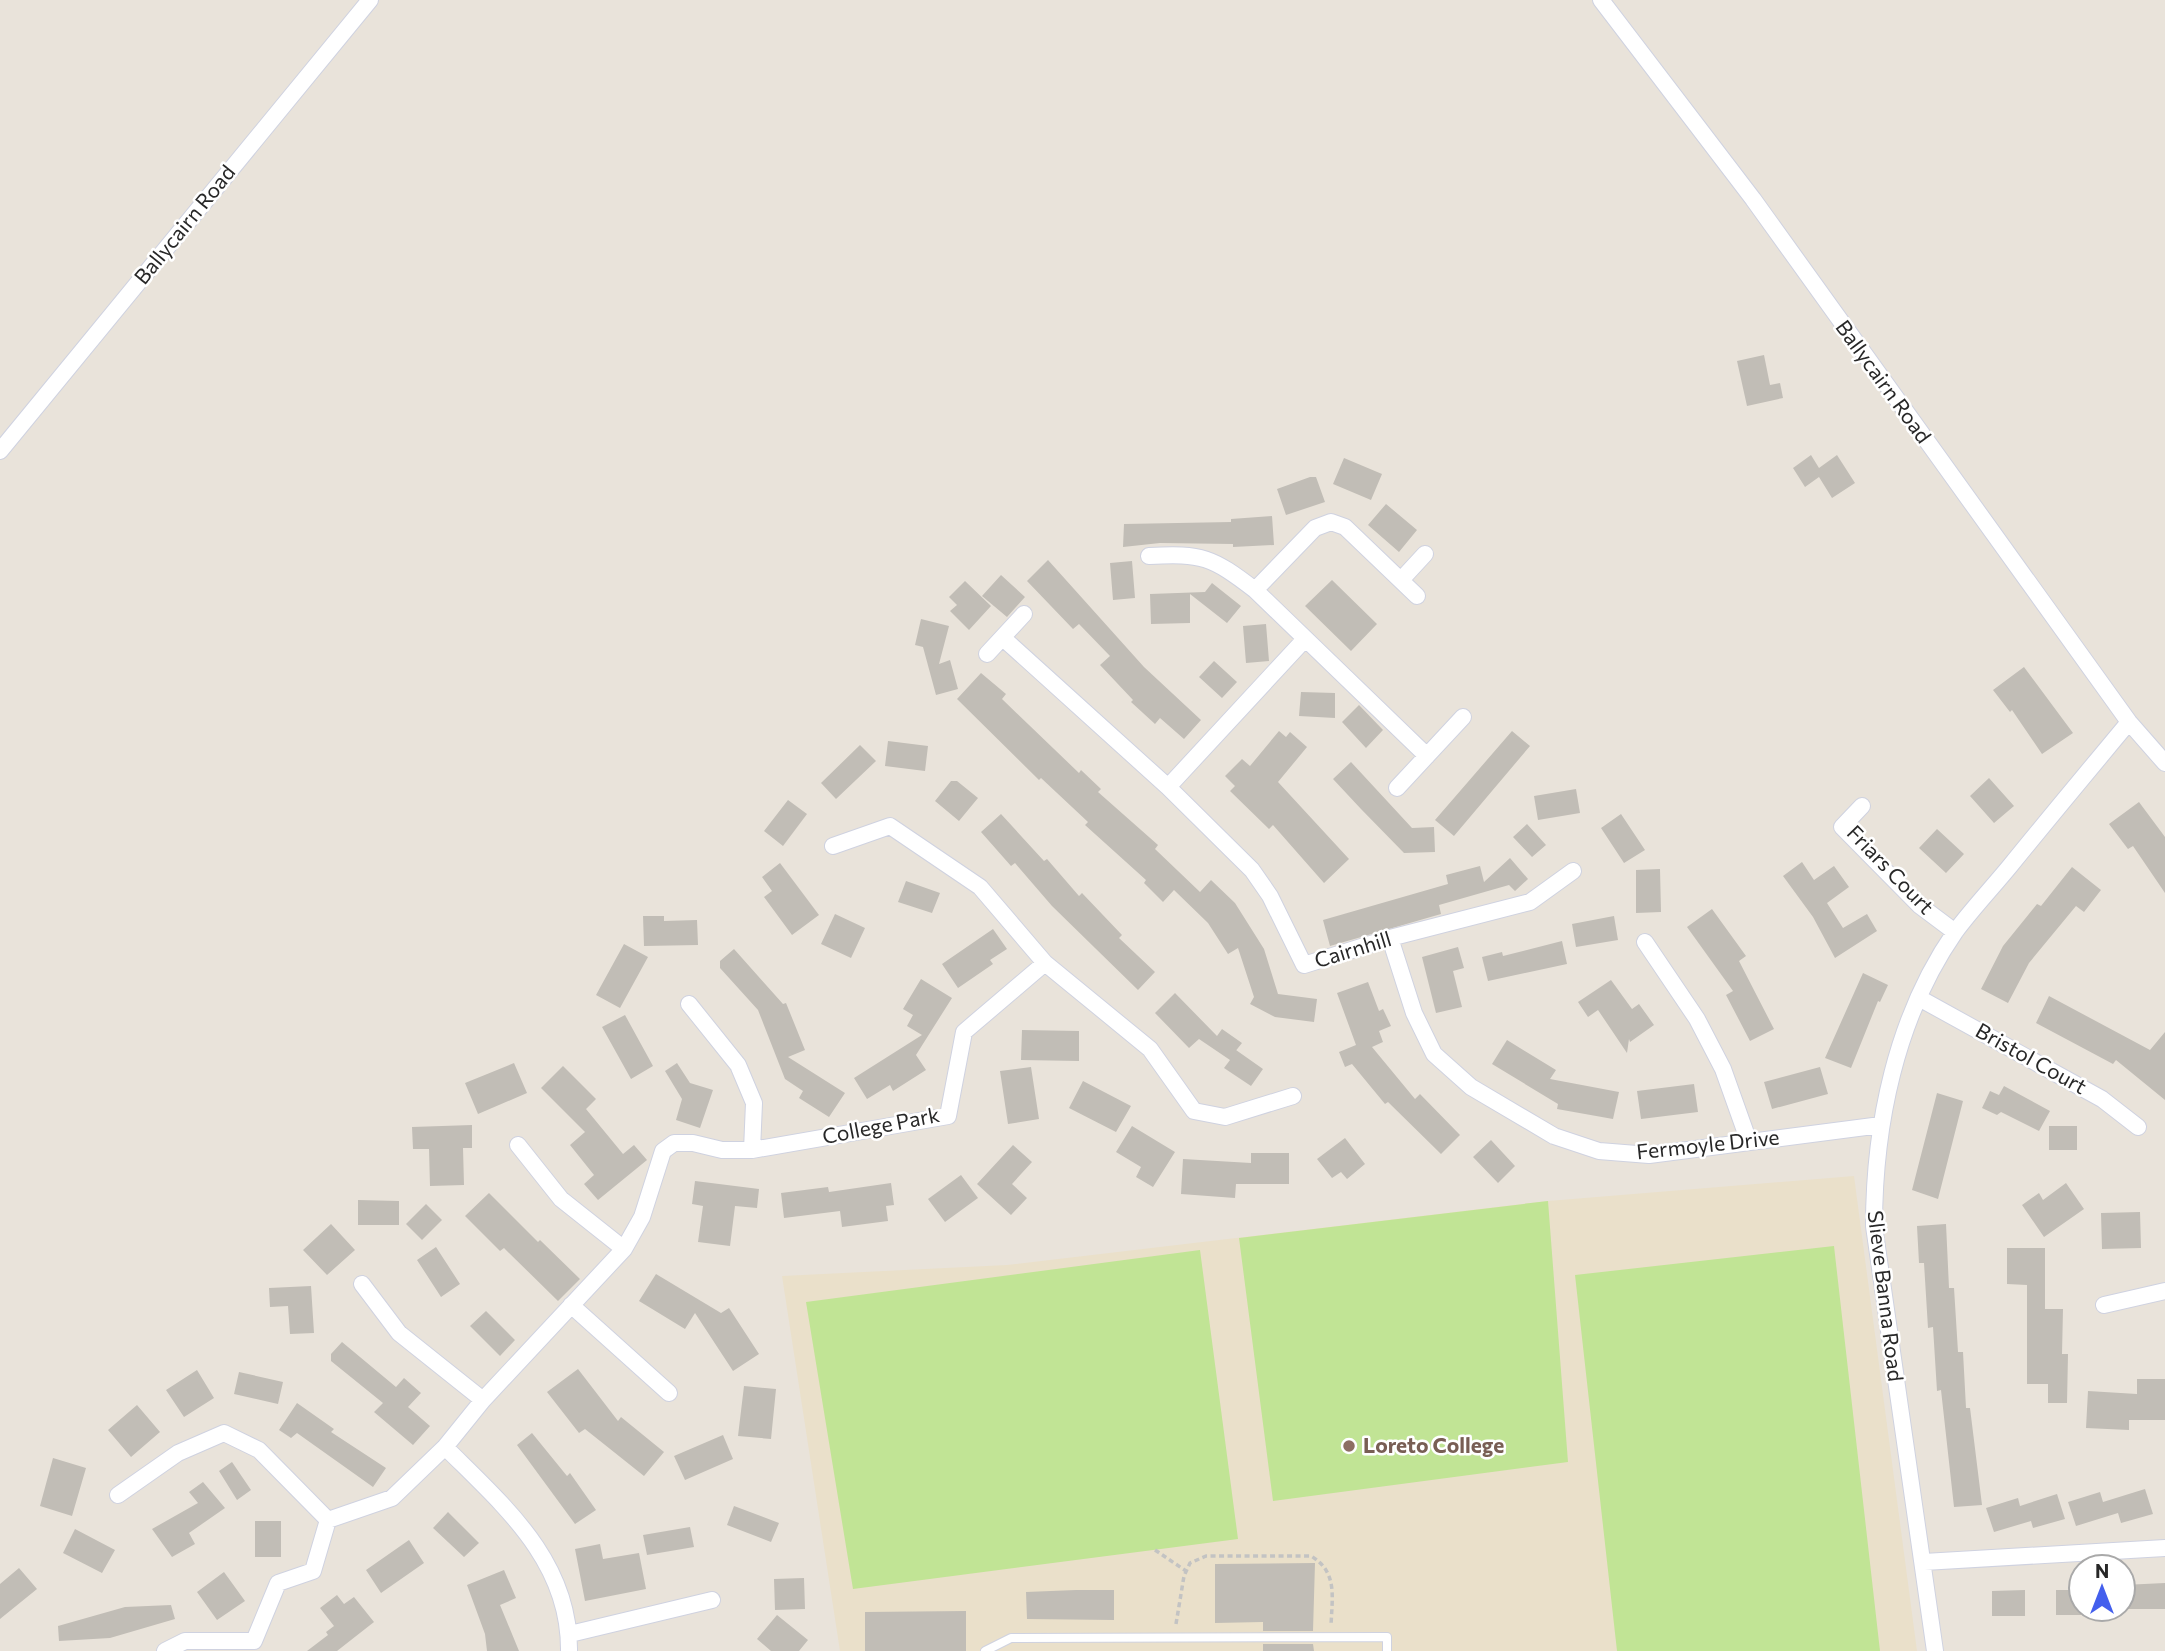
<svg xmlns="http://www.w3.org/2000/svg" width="2165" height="1651" viewBox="0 0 2165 1651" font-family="Commissioner,sans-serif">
<rect width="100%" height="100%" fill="#e9e3da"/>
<path fill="#eae0ca" d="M1854 1176 1917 1651H840L782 1276 1007 1265 1548 1201Z"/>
<path fill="#c1e495" d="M1548 1201 1568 1462 1273 1501 1239 1238Z
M1834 1246 1880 1651H1617L1575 1275Z
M1200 1250 1238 1539 853 1589 806 1302Z"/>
<path fill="#c1bdb6" d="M1764 355 1770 385 1780 383 1783 398 1747 406 1737 361Z
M1811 455 1819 468 1837 455 1855 483 1832 498 1819 477 1805 487 1793 468Z
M1344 458 1382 474 1371 500 1333 484Z
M1310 477H1316L1325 502 1286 515 1277 489Z
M1386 504 1417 530 1399 552 1368 525Z
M1272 516 1274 545 1233 547V544L1160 543 1123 547 1124 524 1231 522V519Z
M1048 560 1144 667 1201 720 1184 739 1160 718 1155 724 1131 702 1133 700 1100 665 1110 656 1079 624 1073 629 1027 581Z
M1132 561 1135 598 1113 600 1110 563Z
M1001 575 1025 597 1007 617 982 596Z
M1332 580 1377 624 1351 651 1305 606Z
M965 581 991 606 969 630 950 611 957 605 949 597Z
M1212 583 1241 606 1227 623 1190 594V623L1151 624 1150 594 1205 592Z
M921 619 949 626 939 664 950 660 958 689 936 695 923 647 915 645Z
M1266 624 1269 661 1246 663 1243 626Z
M1214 661 1237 682 1222 698 1199 677Z
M2024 667 2073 733 2042 754 2012 710 2010 712 1993 690Z
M981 673 1006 694 1002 699 1079 773 1081 770 1101 789 1098 792 1158 845 1155 849 1200 892 1211 880 1235 903 1264 949 1278 994 1317 999 1314 1022 1275 1017 1250 1004 1254 997 1238 948 1228 954 1208 923 1174 890 1163 902 1144 883 1146 880 1085 825 1088 822 1041 778 1039 780 957 699Z
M1301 692 1335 693V718L1299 716Z
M1359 705 1383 730 1366 748 1342 722Z
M1279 731 1286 737 1290 732 1307 747 1278 782 1349 859 1324 883 1273 825 1269 829 1230 791 1235 786 1225 776 1242 759 1250 766Z
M1512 731 1530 746 1454 836 1435 820Z
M888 741 928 746 925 771 885 766Z
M860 745 876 761 836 799 821 783Z
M1351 762 1412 828 1434 827 1435 852 1404 853 1361 809 1333 779Z
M1989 778 2014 806 1994 823 1970 796Z
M951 781H957L978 798 959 821 935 801Z
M1576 789 1580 813 1538 820 1534 796Z
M788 800 807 814 783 846 764 831Z
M2139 802 2165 837V893L2133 846 2128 849 2109 824Z
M1001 814 1044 861 1047 859 1079 896 1082 893 1122 935 1119 938 1155 972 1138 990 1052 906 1015 863 1011 866 981 832Z
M1621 814 1645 850 1624 863 1601 828Z
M1527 824 1546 845 1532 857 1513 837Z
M1937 829 1964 854 1946 873 1919 848Z
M1510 858 1528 879 1515 891 1509 885 1439 905 1441 914 1330 946 1323 920 1448 884 1446 875 1480 866 1484 882Z
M1802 862 1814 880 1834 866 1849 887 1827 903 1843 928 1867 914 1877 931 1835 958 1813 917 1783 876Z
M780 863 819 915 792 935 764 897 772 891 762 877Z
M2072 867 2101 890 2084 912 2076 906 2029 963 2008 1003 1981 989 2003 946 2037 904 2041 906Z
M1660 869 1661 912 1636 913V870Z
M906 881 940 893 932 913 898 902Z
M1712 909 1746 956 1739 961 1774 1029 1750 1041 1726 995 1733 991 1687 927Z
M835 914 865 928 851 958 821 944Z
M643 916H664V921L697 920 698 945 644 946Z
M1614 916 1618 940 1576 947 1572 924Z
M993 929 1007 949 990 960 993 964 958 988 942 964Z
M1562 941 1567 964 1488 981 1482 957 1502 952 1503 956Z
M624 944 648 957 620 1008 596 995Z
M1458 947 1464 968 1453 971 1462 1007 1436 1013 1422 957Z
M734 949 783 1004 786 1003 805 1050 788 1057 845 1093 829 1117 799 1098 803 1091 785 1079 758 1010 720 968V961Z
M1863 973 1888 985 1880 1002 1878 1001 1851 1068 1825 1058Z
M921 979 952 998 916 1055 926 1070 893 1091 890 1085 867 1099 854 1078 922 1035 907 1026 913 1015 903 1009Z
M1611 980 1632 1009 1639 1004 1654 1025 1630 1042 1629 1039 1627 1053 1598 1010 1588 1017 1578 1002Z
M1368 982 1379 1011 1383 1009 1391 1026 1379 1031 1383 1042 1372 1047 1415 1099 1420 1094 1460 1135 1441 1154 1388 1102 1385 1104 1352 1064 1345 1067 1339 1052 1356 1045 1337 993Z
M1175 993 1217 1036 1222 1029 1242 1043 1234 1053 1236 1050 1263 1069 1251 1086 1224 1068 1230 1060 1199 1039 1189 1048 1155 1013Z
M2049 996 2150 1050 2165 1032V1100L2116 1060 2113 1064 2036 1023Z
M625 1015 653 1066 631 1079 602 1027Z
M1022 1030 1079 1031V1061L1021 1060Z
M1507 1040 1556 1070 1550 1079 1619 1092 1613 1119 1557 1109 1558 1104 1492 1064Z
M514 1063 527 1093 478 1114 465 1083Z
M677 1063 690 1083 713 1090 700 1128 676 1120 682 1099 665 1071Z
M563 1066 596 1099 586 1109 623 1154 634 1145 647 1160 598 1200 584 1184 594 1175 570 1145 585 1132 541 1088Z
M1031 1067 1039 1119 1008 1124 1000 1071Z
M1820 1067 1828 1094 1772 1109 1764 1082Z
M1083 1081 1131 1106 1116 1132 1069 1108Z
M1694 1084 1698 1112 1641 1119 1637 1091Z
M2004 1086 2050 1111 2039 1131 2001 1112 1997 1115 1982 1108 1990 1091 1999 1095Z
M1937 1093 1963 1101 1938 1199 1912 1190Z
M472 1125V1148H463L464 1185 430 1186 429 1149H413L412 1127Z
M1132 1126 1175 1152 1153 1187 1136 1177 1141 1167 1116 1152Z
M2049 1126H2077V1150H2049Z
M1345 1138 1365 1164 1347 1179 1341 1172 1332 1178 1317 1159Z
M1491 1140 1515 1166 1498 1183 1473 1157Z
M1013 1145 1032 1162 1012 1184 1027 1198 1011 1215 977 1184Z
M1251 1153H1289V1184H1236L1235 1198 1181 1194 1183 1159 1251 1163Z
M961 1175 978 1198 945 1222 928 1199Z
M695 1181 759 1189 757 1208 735 1206 730 1246 698 1242 703 1206 692 1204Z
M891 1183 894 1205 886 1206 888 1221 842 1227 840 1211 784 1218 781 1193 828 1187 829 1192Z
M2066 1183 2084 1209 2044 1237 2022 1205 2039 1193 2043 1200Z
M489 1193 538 1242 540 1240 580 1279 558 1301 504 1248 500 1251 465 1216Z
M358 1200 399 1201V1225H358Z
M426 1204 442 1220 422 1240 406 1224Z
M2140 1212 2141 1248 2102 1249 2101 1213Z
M331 1224 355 1250 327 1275 303 1250Z
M1946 1224 1949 1288H1954L1958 1352H1963L1966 1408H1970L1982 1505 1954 1507 1941 1390 1937 1391 1933 1327 1928 1328 1924 1263H1919L1917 1226Z
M436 1247 460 1284 441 1297 417 1260Z
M2007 1248H2045V1309H2063L2062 1354H2068L2067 1403H2048V1384H2027V1285L2007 1284Z
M656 1274 721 1313 729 1308 759 1354 733 1371 695 1313 685 1329 639 1301Z
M311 1286 314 1333 290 1334 288 1306 270 1307 269 1288Z
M486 1311 515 1340 500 1356 470 1326Z
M342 1342 396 1387 404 1378 421 1393 408 1407 430 1426 413 1445 374 1412 383 1403 331 1361V1354Z
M578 1369 618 1421 621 1417 664 1452 644 1476 585 1429 579 1433 547 1392Z
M197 1370 214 1398 184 1417 166 1390Z
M239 1372 283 1382 278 1404 234 1394Z
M2137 1379H2165V1420H2129V1430L2086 1428 2088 1391 2137 1394Z
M744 1386 776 1389 771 1439 738 1436Z
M297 1403 334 1429 331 1432 386 1468 373 1487 297 1433 291 1438 279 1430Z
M137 1405 160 1432 131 1457 108 1430Z
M532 1433 567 1476 570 1473 596 1510 575 1524 517 1445Z
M723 1435 733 1459 685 1480 674 1456Z
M53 1458 86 1468 72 1516 40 1506Z
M232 1462 251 1490 237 1500 219 1471Z
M203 1482 225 1508 189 1533 195 1544 172 1557 152 1529 198 1503 189 1492Z
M2145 1489 2153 1514 2121 1523 2118 1513 2076 1526 2068 1502 2100 1492 2103 1502Z
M2057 1494 2065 1519 2033 1528 2031 1521 1994 1532 1986 1508 2018 1498 2020 1506Z
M734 1506 779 1523 771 1542 727 1525Z
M448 1512 479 1543 464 1557 433 1528Z
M255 1521H281V1557H255Z
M690 1527 694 1547 647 1555 643 1535Z
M75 1529 115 1550 102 1573 63 1553Z
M409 1540 424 1563 381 1593 366 1570Z
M600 1544 603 1559 639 1553 646 1589 585 1601 575 1549Z
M1315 1563 1313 1631H1263V1622L1215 1623V1564Z
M19 1568 37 1589 0 1619V1584Z
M504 1570 516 1598 500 1605 519 1651H487L485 1634 467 1585Z
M224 1572 245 1601 217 1620 197 1592Z
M804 1578 805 1609 775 1610 774 1579Z
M2165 1583V1609H2123V1585Z
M1076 1590H1114V1620L1027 1619 1026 1592Z
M2025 1590V1616H1992V1591Z
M2056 1590H2081V1615H2056Z
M337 1595 344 1604 354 1597 374 1622 337 1651H307L328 1635 326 1632 334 1626 320 1608Z
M171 1605 175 1619 110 1638 59 1641 58 1626 125 1607Z
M966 1611V1651H865V1612Z
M777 1615 808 1640 799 1651H771L757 1639Z
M1263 1644H1313L1314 1651H1263Z"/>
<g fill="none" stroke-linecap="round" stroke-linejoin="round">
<g stroke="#cfd2e0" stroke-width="10">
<path id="service" d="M985 1651 1011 1638 1387 1637V1651"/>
</g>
<g stroke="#cfd2e0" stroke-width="18">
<path id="minor" d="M1601 0 1753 199 2129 722 2165 763
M0 451 370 0
M1149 556C1202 553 1212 557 1255 590L1427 756
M1401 580 1425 554
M1255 590 1315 528 1331 522 1345 527 1417 596
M1003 638 1168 787 1252 870 1270 896 1304 965 1390 938 1530 902 1573 871
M987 654 1024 614
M1168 787 1305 639
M1397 788 1463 717
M1862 806 1842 827 1919 905 1955 932
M833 846 890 826 980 887 1045 963
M1390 938 1414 1013 1434 1054 1471 1087 1554 1136 1599 1151 1649 1155 1881 1125
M1645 942 1697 1019 1723 1069 1749 1142
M1919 998 2102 1099 2138 1127
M689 1004 738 1065 754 1103 752 1150
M518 1145 561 1199 624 1249
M362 1284 399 1333 483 1400
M571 1305 669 1393
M2104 1305 2165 1291
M445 1447C504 1506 570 1561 569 1651
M118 1495 178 1453 224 1433 259 1450 328 1520
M328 1520 392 1498 445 1447 483 1400 624 1249 642 1217 663 1151 674 1143H693L722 1150H752L948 1116 964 1032 1045 963 1150 1049 1194 1111 1225 1117 1293 1096
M1924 1562 2165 1548
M570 1634 712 1600
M165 1651 185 1641H254L278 1583 313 1571 328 1520
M1935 1651 1874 1226C1874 1125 1896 1017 1955 932 1972 909 1992 888 2010 866 2049 818 2089 770 2129 722"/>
</g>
<path stroke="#c3c3c3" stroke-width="3.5" stroke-dasharray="5 3.5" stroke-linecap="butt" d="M1155 1550 1186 1571
M1176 1624 1184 1576 1190 1563 1206 1556H1311C1338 1572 1332 1597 1331 1626"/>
<use href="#service" stroke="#fff" stroke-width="8"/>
<use href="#minor" stroke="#fff" stroke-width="16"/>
</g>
<circle fill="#8d6e63" stroke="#fff" stroke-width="2.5" cx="1349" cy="1446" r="7"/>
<g text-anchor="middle" stroke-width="5" stroke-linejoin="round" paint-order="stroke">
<g font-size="21" fill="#272727" stroke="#fff">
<text transform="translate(185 225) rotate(-51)" y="7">Ballycairn Road</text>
<text transform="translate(1883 382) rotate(54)" y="7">Ballycairn Road</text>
<text transform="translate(1890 870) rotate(46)" y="7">Friars Court</text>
<text transform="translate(1353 950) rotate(-17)" y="7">Cairnhill</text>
<text transform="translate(2031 1059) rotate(29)" y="7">Bristol Court</text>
<text transform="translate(881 1126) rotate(-11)" y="7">College Park</text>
<text transform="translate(1708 1145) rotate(-6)" y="7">Fermoyle Drive</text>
<text transform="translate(1885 1296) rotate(83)" y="7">Slieve Banna Road</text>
</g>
<g font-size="21" font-weight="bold" fill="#785e54" stroke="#fff" text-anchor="start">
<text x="1363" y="1453">Loreto College</text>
</g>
</g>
<g transform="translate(2102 1588)"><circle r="33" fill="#ffffff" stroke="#a9a9a9" stroke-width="2"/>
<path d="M0-5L12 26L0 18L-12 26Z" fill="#435fed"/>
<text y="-10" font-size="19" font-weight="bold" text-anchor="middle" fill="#272727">N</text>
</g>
</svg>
